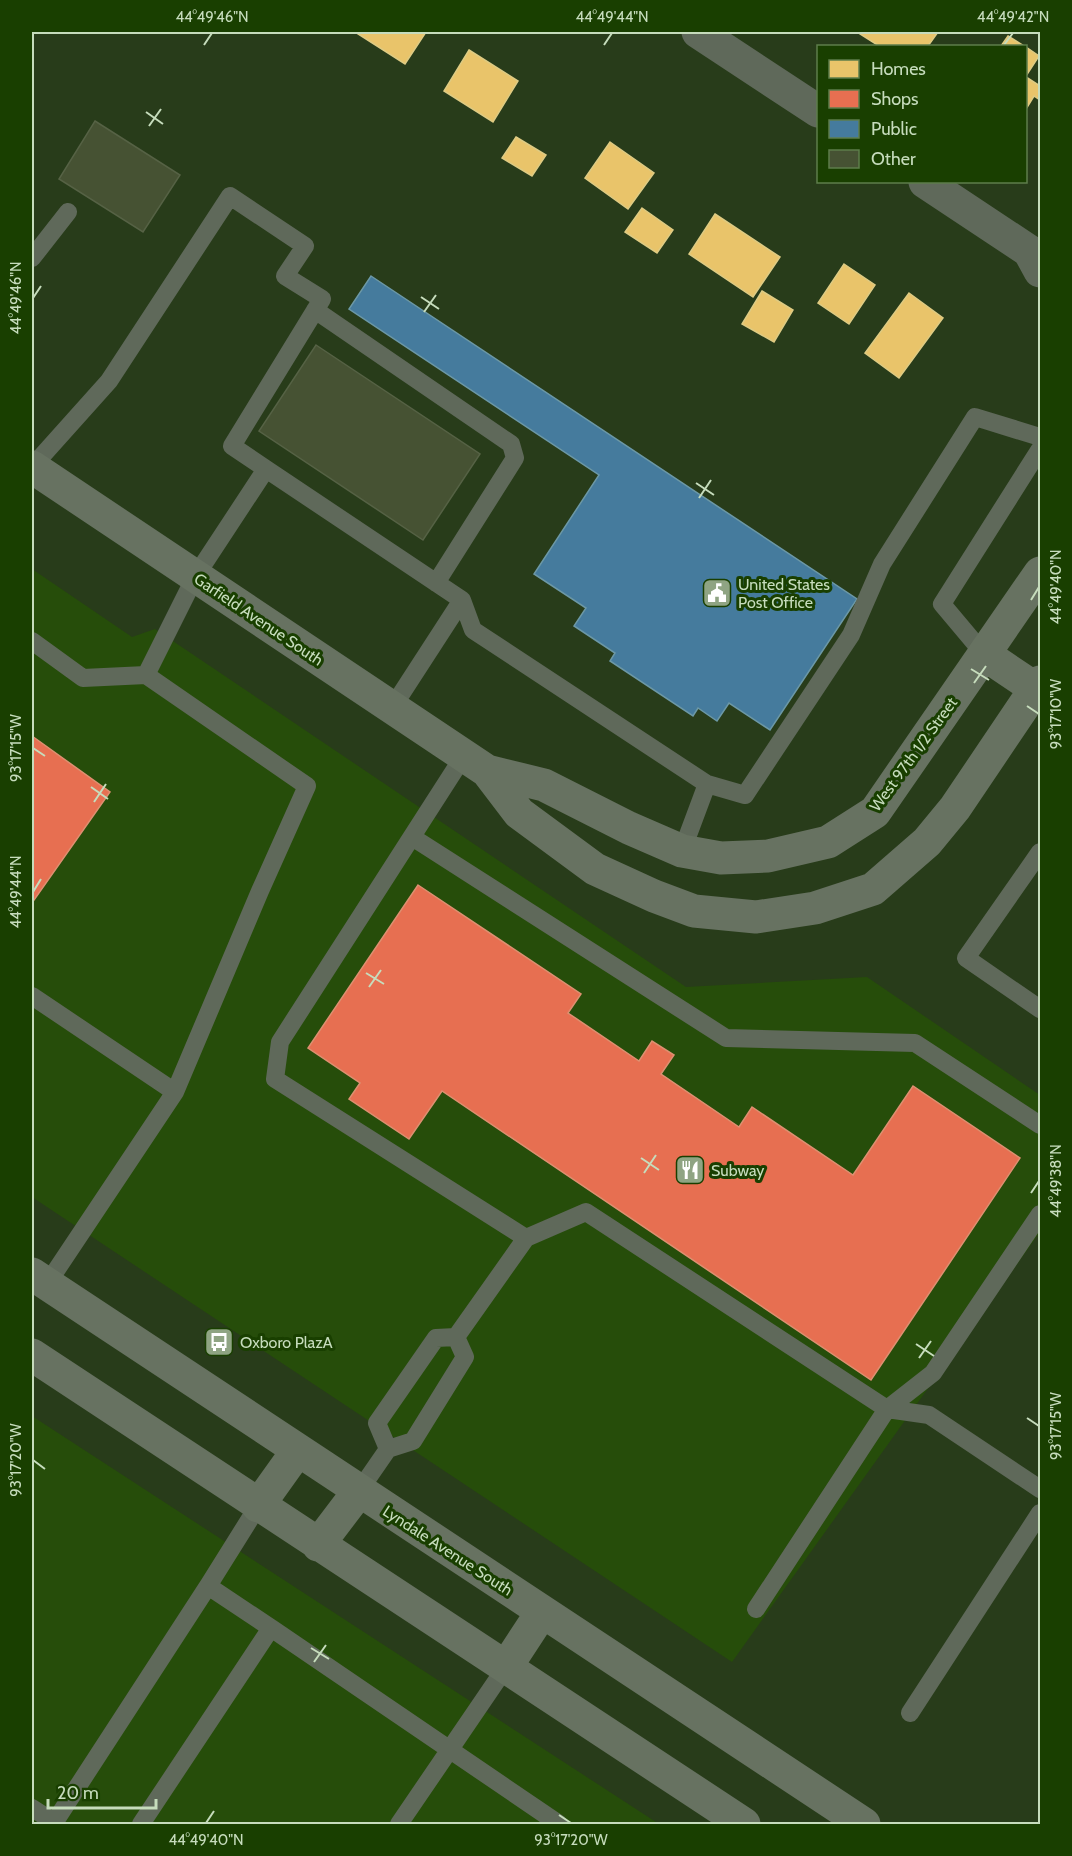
<svg xmlns="http://www.w3.org/2000/svg" width="1072" height="1856" viewBox="0 0 1072 1856" font-family="Cabin,sans-serif">
<rect width="100%" height="100%" fill="#283c1a"/>
<path fill="#264d0a" d="M32 569 132 637 155 629 686 987 867 977 1040 1095V1232L732 1662 32 1197Z
M32 1416 659 1824H32Z"/>
<path fill="#e9c46a" stroke="#decb83" stroke-width="1.5" d="M355 32H426L405 64Z
M857 32H938L928 46H879Z
M1008 36 1024 46H1001Z
M1026 47 1039 56 1026 76Z
M469 50 518 81 493 122 444 91Z
M1026 77 1040 86V100L1034 96 1026 109Z
M516 137 546 155 532 176 502 158Z
M610 142 654 173 628 209 585 178Z
M642 208 673 230 657 253 625 232Z
M715 214 780 257 753 297 689 254Z
M844 264 875 285 849 324 818 303Z
M762 291 793 310 774 342 742 324Z
M909 293 943 318 899 378 865 353Z"/>
<path fill="#e76f51" stroke="#dd9071" stroke-width="1.5" d="M32 736 110 792 32 903Z
M418 885 581 994 568 1013 639 1061 652 1041 674 1055 661 1074 739 1127 752 1107 853 1175 913 1086 1020 1158 871 1380 442 1091 409 1139 349 1099 360 1083 308 1048Z"/>
<path fill="#457b9d" stroke="#6c98a6" stroke-width="1.5" d="M371 276 857 599 770 730 729 703 717 721 698 708 693 716 610 661 615 653 574 626 586 608 534 574 599 475 349 309Z"/>
<path fill="#465233" stroke="#566245" stroke-width="1.5" d="M95 121 180 175 143 232 59 179Z
M316 345 480 454 423 540 259 431Z"/>
<g fill="none" stroke-linecap="round" stroke-linejoin="round">
<path stroke="#5f695a" stroke-width="18" d="M32 258 68 212
M315 310 511 444 515 458 436 583
M32 467 109 381 230 196 305 246 285 276 322 299 232 446 266 469
M32 641 83 678 146 675
M984 654 942 604 1040 449
M392 708 462 600
M463 757 280 1042 275 1079 526 1238 586 1212 887 1409 929 1415 1040 1489
M412 837 726 1038 915 1043 1040 1125
M682 851 707 784
M1040 852 966 958 1040 1009
M32 996 175 1092 47 1284
M175 1092 260 891 307 786 146 675 195 577 266 469 462 600 473 630 707 784 745 795 851 635 882 564 975 417 1040 437
M456 1337 465 1357 413 1441 388 1449 377 1423 436 1338Z
M456 1337 526 1238
M359 1491 388 1449
M258 1506 208 1586 271 1628
M756 1609 887 1409 933 1373 1040 1214
M910 1713 1040 1513
M32 1808 57 1824
M54 1823 208 1586
M141 1824 271 1628 559 1824
M399 1824 506 1667"/>
<path stroke="#5f695a" stroke-width="33" d="M698 32 818 111
M925 182 1029 251 1040 271"/>
<path stroke="#677261" stroke-width="33" d="M32 467 487 771 544 785 629 828 682 851 721 858 768 856 828 842 875 812 1040 573
M984 654 1036 689
M487 771 519 813 595 869 654 896 694 911 756 917 815 908 873 889 927 842 955 808 1040 682
M32 1274 864 1824
M32 1355 744 1824
M258 1506 298 1450
M318 1545 359 1491
M506 1667 542 1612"/>
</g>
<path fill="none" stroke="#c6dcbc" stroke-width="2" d="M204 45 212 33M604 45 612 33M1004 45 1013 33M146 112 163 124M149 126 161 109M421 297 439 309M33 298 41 286M424 312 436 295M696 483 714 495M699 498 711 480M1031 600 1039 587M971 669 989 680M974 683 986 666M1027 706 1039 714M33 748 45 756M91 787 108 799M94 802 106 784M33 892 41 879M366 973 384 984M369 987 381 970M641 1158 659 1170M644 1173 656 1155M1031 1193 1039 1181M916 1344 934 1356M919 1358 931 1341M1027 1418 1039 1426M33 1460 45 1469M311 1648 329 1659M314 1662 326 1645M559 1815 571 1823M206 1823 214 1811"/>
<defs>
<g id="civic-square" transform="scale(1.5)"><rect x="-9" y="-9" width="18" height="18" rx="4" fill="#8fa483" stroke="#193f00"/><path d="M-.6-6.5H3V-4.5H.6V-3L4-1V1h2V6H-6V1h2V-1L-.6-3ZM-1.2 2.5V6h2.4V2.5Z" fill="#fff"/></g>
<g id="restaurant-square" transform="scale(1.5)"><rect x="-9" y="-9" width="18" height="18" rx="4" fill="#8fa483" stroke="#193f00"/><path d="M-5-6h1v4h1v-4h1v4h1v-4h1v5L-1.5 .5V6h-2V.5L-5-1ZM5-6V6H3V1.5H1.5Q1.5-4 5-6Z" fill="#fff"/></g>
<g id="bus-square" transform="scale(1.5)"><rect x="-9" y="-9" width="18" height="18" rx="4" fill="#8fa483" stroke="#193f00"/><path d="M-5-6H5V4H4V6H2V4H-2V6H-4V4H-5ZM-3.5-4V0h7V-4ZM-3.5 1.2v1.5H-2V1.2ZM2 1.2v1.5H3.5V1.2Z" fill="#fff"/></g>
</defs>
<g fill-rule="evenodd">
<use href="#civic-square" x="717" y="593"/>
<use href="#restaurant-square" x="690" y="1170"/>
<use href="#bus-square" x="219" y="1342"/>
</g>
<g text-anchor="middle" stroke-width="6" stroke-linejoin="round" paint-order="stroke">
<g font-size="16" fill="#c6dcbc" stroke="#193f00" text-anchor="start">
<text x="738" y="590">United States<tspan x="738" dy="18">Post Office</tspan></text>
<text x="711" y="1176">Subway</text>
<text x="240" y="1348">Oxboro PlazA</text>
</g>
<g font-size="16" fill="#c6dcbc" stroke="#193f00">
<text transform="translate(259 619) rotate(34)" y="6">Garfield Avenue South</text>
<text transform="translate(913 754) rotate(-54)" y="6">West 97th 1/2 Street</text>
<text transform="translate(448 1550) rotate(33)" y="6">Lyndale Avenue South</text>
</g>
</g>
<rect width="1072" height="1856" fill="none" stroke="#193f00" stroke-width="66"/>
<rect x="817" y="45" width="210" height="138" fill="#193f00" stroke="#5e7e4b" stroke-width="1.5"/>
<rect x="829" y="60" width="30" height="18" fill="#e9c46a" stroke="#5e7e4b" stroke-width="1.5"/>
<text x="871" y="75" font-size="18" fill="#c6dcbc">Homes</text>
<rect x="829" y="90" width="30" height="18" fill="#e76f51" stroke="#5e7e4b" stroke-width="1.5"/>
<text x="871" y="105" font-size="18" fill="#c6dcbc">Shops</text>
<rect x="829" y="120" width="30" height="18" fill="#457b9d" stroke="#5e7e4b" stroke-width="1.5"/>
<text x="871" y="135" font-size="18" fill="#c6dcbc">Public</text>
<rect x="829" y="150" width="30" height="18" fill="#465233" stroke="#5e7e4b" stroke-width="1.5"/>
<text x="871" y="165" font-size="18" fill="#c6dcbc">Other</text>
<path d="M48 1799v9h108v-9" fill="none" stroke="#c6dcbc" stroke-width="3"/>
<text x="57" y="1799" font-size="18" fill="#c6dcbc" stroke="#193f00" stroke-width="4.5" paint-order="stroke">20 m</text>
<rect x="33" y="33" width="1006" height="1790" fill="none" stroke="#c6dcbc" stroke-width="2"/>
<g font-size="15" text-anchor="middle" fill="#c6dcbc">
<text x="212" y="22">44°49'46"N</text>
<text x="612" y="22">44°49'44"N</text>
<text x="1013" y="22">44°49'42"N</text>
<text transform="translate(16 298) rotate(-90)" y="5">44°49'46"N</text>
<text transform="translate(1056 587) rotate(-90)" y="5">44°49'40"N</text>
<text transform="translate(1056 714) rotate(-90)" y="5">93°17'10"W</text>
<text transform="translate(16 748) rotate(-90)" y="5">93°17'15"W</text>
<text transform="translate(16 892) rotate(-90)" y="5">44°49'44"N</text>
<text transform="translate(1056 1181) rotate(-90)" y="5">44°49'38"N</text>
<text transform="translate(1056 1426) rotate(-90)" y="5">93°17'15"W</text>
<text transform="translate(16 1460) rotate(-90)" y="5">93°17'20"W</text>
<text x="206" y="1845">44°49'40"N</text>
<text x="571" y="1845">93°17'20"W</text>
</g>
</svg>
